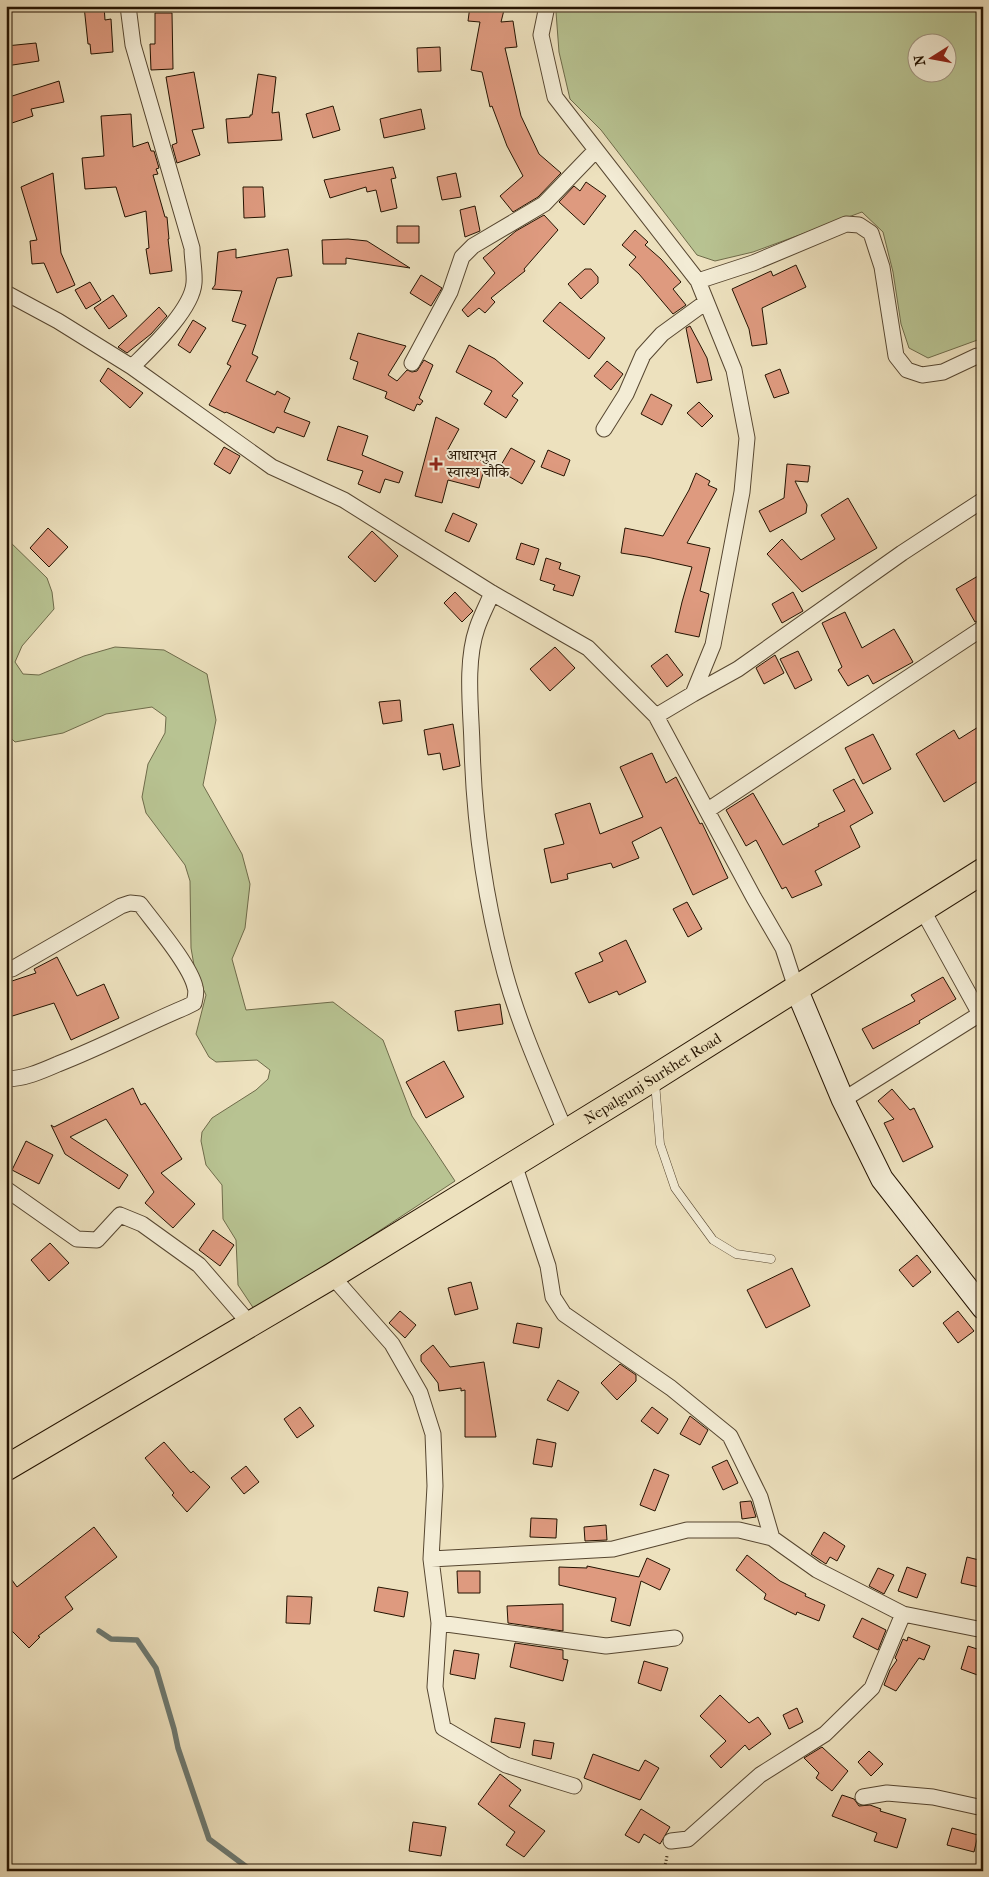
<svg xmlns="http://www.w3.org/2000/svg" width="989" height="1877" viewBox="0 0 989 1877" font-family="'IM FELL French Canon','Noto Serif Devanagari',serif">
<rect width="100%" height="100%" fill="#ede1be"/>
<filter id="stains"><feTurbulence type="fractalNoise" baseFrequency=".004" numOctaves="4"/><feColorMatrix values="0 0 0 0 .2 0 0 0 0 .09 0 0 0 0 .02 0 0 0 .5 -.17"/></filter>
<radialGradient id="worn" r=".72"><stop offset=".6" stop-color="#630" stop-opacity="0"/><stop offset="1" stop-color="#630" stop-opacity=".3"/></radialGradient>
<path fill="#b8c392" stroke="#6e6b4a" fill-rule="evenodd" d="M557 6H983V338L928 358 909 348 901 324 893 272 883 232 862 212 753 252 715 261 697 255 601 130 570 99 559 52 556 12ZM916 42H946V72H916Z
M6 538 47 578 52 592 54 609 22 646 15 662 23 674 39 675 84 656 115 647 164 650 207 674 216 720 203 785 242 854 250 884 245 928 232 959 246 1010 333 1002 383 1040 412 1116 455 1181 256 1312 238 1285 236 1240 223 1219 222 1185 206 1165 201 1141 202 1132 212 1118 256 1090 268 1079 270 1070 257 1060 216 1062 209 1057 196 1034 206 995 195 971 191 948 190 881 185 865 146 813 142 797 148 764 165 733 166 717 152 707 106 714 63 733 15 742 6 733Z"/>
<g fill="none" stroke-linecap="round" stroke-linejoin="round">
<path stroke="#6c7870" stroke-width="5.5" d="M99 1631 111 1639 137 1640 156 1668 174 1729 178 1748 209 1839 252 1871"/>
</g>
<path fill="#de9a7f" stroke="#241301" d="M84 6H104L105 20 111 19 113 52 91 54 90 44H88Z
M470 6H505L501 22 513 21 517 47 505 48 521 116 539 154 561 173 538 197 513 212 500 196 523 176 507 146 492 106 490 107 482 72 471 70 480 22 468 21Z
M155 13H172L173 69 151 70 150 44H155Z
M36 43 39 61 6 66V46Z
M440 47 441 71 418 72 417 48Z
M194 72 204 128 192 130 200 155 177 163 172 145 177 143 166 77Z
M258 74 276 77 272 113 279 112 282 140 228 143 226 119 250 117V115H252Z
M59 81 64 102 31 109 33 116 6 125V98Z
M333 106 340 130 313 138 306 114Z
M421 109 425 129 384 138 380 119Z
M131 114 133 147 148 142 151 151H154L159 168 156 169 158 174 153 175 165 217H167L169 239H168L172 271 150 274 146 249 149 248 146 211 125 217 116 187 85 189 82 158 104 156 101 116Z
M393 167 396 178 391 179 397 208 381 212 376 190 367 192 366 187 330 198 324 180Z
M53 173 61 253 75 285 57 293 44 263 32 264 30 241 37 240 21 187Z
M456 173 461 197 442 200 437 177Z
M586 182 606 196 584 225 559 202 574 186 580 191Z
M243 187H263L265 217 244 218Z
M475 206 480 231 465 237 460 210Z
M544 215 558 230 524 269 525 271 491 298 495 302 485 313 479 308 468 317 462 310 495 273 483 258 516 231Z
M397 226H419V243H397Z
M635 230 648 242 645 245 661 259 681 282 673 289 686 305 673 314 639 274 629 265 636 257 622 245Z
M348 239 367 241 410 268 346 258V264H323L322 240Z
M236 249V258L288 249 292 276 277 278 252 354 258 357 246 381 275 395 277 391 290 398 284 412 310 422 304 437 277 427 274 433 226 412 225 413 209 405 231 366 227 364 246 325 232 321 242 291 212 289 215 285 218 252Z
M796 265 806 287 762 308 767 344 752 346 749 329 732 289 771 271 773 276Z
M585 269H591L598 277V283L581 299 568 284Z
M421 275 442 288 431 306 410 293Z
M90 282 101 300 86 309 75 290Z
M113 295 127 316 109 329 94 308Z
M560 302 605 338 589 359 543 321Z
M159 307 167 316 151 334 127 353 118 347Z
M193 320 206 328 190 353 178 345Z
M690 326 707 358 712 380 697 383 686 328Z
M358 333 406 346 388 375 397 381 407 370 412 372 417 371 424 360 433 365 419 398 423 401 420 405 417 404 414 411 385 398 387 392 353 379 358 362 350 359Z
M469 345 495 359 523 383 512 396 518 400 506 418 484 404 492 391 456 372Z
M607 361 623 374 611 390 594 376Z
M108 368 143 393 130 408 100 381Z
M780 369 789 393 774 398 765 375Z
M651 394 672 405 662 425 641 414Z
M699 402 713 416 702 427 687 413Z
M436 417 459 429 447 451 486 462 479 488 448 480 442 503 415 496Z
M338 426 368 436 362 455 403 472 399 483 385 479 380 493 358 484 363 471 327 460Z
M224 447 240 456 230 474 214 464Z
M511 448 535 461 522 484 498 470Z
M548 450 570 460 564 476 541 467Z
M787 464 810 466 808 482 795 481 807 505 806 513 770 532 759 511 784 498Z
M696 473 710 481 708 485 717 489 687 543 710 548 700 591 709 594 699 637 675 632 682 602 692 567 647 557 621 553 625 528 663 536 689 490Z
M848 498 877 548 802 592 767 554 782 539 801 560 835 539 821 515Z
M453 513 477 524 469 542 445 531Z
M48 528 68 547 49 567 30 548Z
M372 531 398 556 375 582 348 557Z
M521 543 539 549 534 565 516 559Z
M546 558 561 563 559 569 580 576 573 596 553 590 555 585 540 580Z
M983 573V619L975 622 956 589Z
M455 592 473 611 462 622 444 603Z
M793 592 803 611 782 623 772 604Z
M845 612 862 648 894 629 913 662 873 684 868 675 848 686 838 670 842 667 822 623Z
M555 647 575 668 550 691 530 669Z
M798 651 812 680 795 689 780 659Z
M667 654 683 675 667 687 651 666Z
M775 655 784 673 764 684 756 668Z
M400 700 402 721 383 724 379 702Z
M453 724 460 766 443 770 440 753 428 755 424 730Z
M983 724V778L944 802 916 754 954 730 959 739Z
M873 734 891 769 863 784 845 748Z
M652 753 666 783 676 777 700 824 702 823 728 878 693 895 661 827 632 842 639 858 613 868 611 863 567 874 568 879 551 883 544 849 564 844 555 814 590 803 600 834 643 817 620 767Z
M854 779 873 813 850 826 860 847 815 871 822 885 792 898 786 887 782 889 756 840 746 846 726 810 753 793 783 845 819 826 818 824 845 811 833 790Z
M687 902 702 929 688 937 673 909Z
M626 940 646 982 619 995 617 991 589 1003 575 973 603 961 599 953Z
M57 957 77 996 104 984 119 1018 71 1040 54 1003 6 1018V983L36 973 34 969Z
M943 977 956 999 919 1021 920 1023 873 1049 862 1029 915 1001 911 995Z
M500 1004 503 1024 458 1031 455 1011Z
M444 1061 464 1097 426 1118 406 1082Z
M133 1088 141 1105 145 1103 182 1159 161 1173 195 1204 173 1228 145 1203 154 1192 106 1119 70 1137 128 1175 119 1189 65 1154 51 1125 54 1127Z
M892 1089 910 1110 914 1108 933 1147 903 1162 884 1123 894 1119 878 1101Z
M26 1141 53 1155 39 1184 12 1170Z
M213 1230 234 1245 220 1266 199 1250Z
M50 1243 69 1263 49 1281 31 1260Z
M917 1255 931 1272 913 1287 899 1270Z
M792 1268 810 1306 766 1328 747 1290Z
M471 1282 478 1309 455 1315 448 1288Z
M400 1311 416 1325 405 1338 389 1323Z
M958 1311 974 1331 958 1343 943 1323Z
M517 1323 542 1328 539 1348 513 1343Z
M433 1345 450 1367 484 1362 496 1437H465V1390L461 1391V1388L439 1391 438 1383 421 1361V1355Z
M620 1364 636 1375V1381L617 1400 601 1383Z
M558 1380 579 1392 568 1411 547 1400Z
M300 1407 314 1426 297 1438 284 1419Z
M652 1407 668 1419 658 1434 641 1421Z
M690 1416 708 1430 700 1445 680 1434Z
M537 1439 556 1443 552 1467 533 1464Z
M164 1442 191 1473 193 1471 210 1487 187 1512 172 1495 174 1493 145 1458Z
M727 1460 738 1483 723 1490 712 1467Z
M246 1466 259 1482 244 1494 231 1478Z
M654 1469 669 1475 655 1511 640 1505Z
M751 1501 756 1517 742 1519 740 1502Z
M531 1518 557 1519 556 1538 530 1537Z
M606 1525 607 1540 585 1541 584 1527Z
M94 1527 117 1557 65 1597 73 1609 38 1636 40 1637 29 1648 6 1625V1572L17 1587Z
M824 1532 845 1546 837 1561 830 1557 826 1564 811 1554Z
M747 1555 780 1581 806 1594 805 1596 825 1605 819 1621 797 1612 796 1615 764 1599 766 1594 736 1570Z
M967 1557 983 1561V1588L961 1583Z
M647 1558 670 1569 660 1590 641 1581 630 1626 611 1621 616 1598 559 1585V1567L587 1568V1566L639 1577Z
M907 1567 926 1574 917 1598 898 1591Z
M878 1568 894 1575 884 1594 869 1586Z
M457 1571H480V1593H458Z
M378 1587 408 1592 404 1617 374 1611Z
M287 1596 312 1597 310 1624 286 1623Z
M563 1604V1631L508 1623 507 1606Z
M862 1618 886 1630 878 1650 853 1637Z
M908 1637 930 1646 924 1660 919 1658 896 1691 884 1685 890 1670 897 1660 895 1658 903 1639 907 1641Z
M515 1643 563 1650V1659L568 1660 563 1681 510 1667Z
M968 1646 983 1651V1677L961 1669Z
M454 1650 479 1654 475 1679 450 1674Z
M644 1661 668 1668 661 1691 638 1683Z
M720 1695 749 1723 758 1717 771 1734 749 1750 745 1745 721 1768 710 1756 726 1741 700 1716Z
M797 1708 803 1722 789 1729 783 1715Z
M495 1718 525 1723 520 1748 491 1742Z
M534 1740 554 1743 551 1759 532 1755Z
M822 1747 848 1771 832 1791 816 1778 819 1773 804 1758Z
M869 1751 883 1764 871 1776 858 1762Z
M593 1754 639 1771 645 1760 659 1768 640 1800 584 1778Z
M500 1774 521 1790 509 1806 545 1831 524 1857 506 1845 515 1832 478 1804Z
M842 1795 854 1799 859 1806 870 1805 881 1809 880 1811 906 1819 897 1848 874 1841 877 1833 832 1816Z
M641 1809 670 1827 660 1844 644 1834 639 1843 625 1835Z
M413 1822 446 1827 441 1856 409 1851Z
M952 1828 978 1835 974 1852 947 1845Z"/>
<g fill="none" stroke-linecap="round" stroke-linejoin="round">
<g stroke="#564630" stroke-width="9">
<path id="lane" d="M655 1082 660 1144 675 1188 713 1240 736 1254 771 1259"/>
</g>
<g stroke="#564630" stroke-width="17">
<path id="street" d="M128 6 133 45 192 248C192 259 195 272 194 283 192 310 151 348 132 367
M547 6 541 35 555 97 698 281 734 370 747 438 742 492 713 645 693 694 656 716
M698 281 753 263 846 224 859 225 871 233 882 267 896 356 907 370 922 375 943 372 977 356H983
M6 293 58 321 132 367 272 467 344 500 492 593 588 648 656 716 754 898 783 948 796 988
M412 363 450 292 462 257 473 246 544 204 596 150
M604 429 626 394 643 355 662 334 706 302
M492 593C487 605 481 616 477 628 465 663 471 708 472 745 474 822 485 899 505 973 520 1028 544 1080 566 1133
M693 694 738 669 902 553 983 500
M708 810 983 628
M922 909 980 1014 983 1015
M6 1079C24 1079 42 1071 58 1064 102 1047 143 1025 186 1007L194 1003C195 998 197 992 195 987 190 965 155 924 140 904L130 903 121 906 12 969
M843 1100 980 1014
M514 1164 548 1266 553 1297 564 1314 671 1388 730 1436 760 1497 772 1538
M6 1189 77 1239 97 1240 120 1215 142 1224 199 1265 250 1324
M332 1276 392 1344 420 1393 433 1434 435 1486 431 1559 439 1623 435 1687 443 1728 506 1765 574 1786
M431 1559 613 1549 687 1530H739L772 1538 817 1570 903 1614 983 1630
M439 1623 606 1646 675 1638
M863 1797 887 1793 933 1797 983 1808
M671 1841 688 1839 760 1775 825 1734 872 1688 903 1614"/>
</g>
<g stroke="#241301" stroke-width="24">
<path id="secondary" d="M796 988 843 1100 882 1179 983 1308"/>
</g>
<g stroke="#241301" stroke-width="27">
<g id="primary">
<path id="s1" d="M6 1468 332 1276 654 1078 983 871"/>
</g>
</g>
<path stroke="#241301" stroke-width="3" stroke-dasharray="1 2.5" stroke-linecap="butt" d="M664 1871 667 1856"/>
<use href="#lane" stroke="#f3ecd5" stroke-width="8"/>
<use href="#street" stroke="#f3ecd5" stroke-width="15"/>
<use href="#secondary" stroke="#f3ecd5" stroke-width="22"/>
<use href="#primary" stroke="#ede1be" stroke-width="25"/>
</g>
<path fill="#8f2418" stroke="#f3ecd5" stroke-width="2" d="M433.5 456.5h5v5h5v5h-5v5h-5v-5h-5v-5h5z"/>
<g text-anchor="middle" stroke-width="4" stroke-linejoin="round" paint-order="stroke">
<g font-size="15" fill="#241301" stroke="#f3ecd5" text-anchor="start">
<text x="447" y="460">आधारभुत<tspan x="447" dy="17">स्वास्थ चौकि</tspan></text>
</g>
<g font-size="15" fill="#241301" stroke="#f3ecd5">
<text dy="5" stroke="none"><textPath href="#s1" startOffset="755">Nepalgunj Surkhet Road</textPath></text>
</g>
</g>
<rect width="989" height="1877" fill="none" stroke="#ede1be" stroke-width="25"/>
<rect x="8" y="8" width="974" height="1862" fill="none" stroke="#241301" stroke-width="2.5"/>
<rect x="12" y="12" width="964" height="1852" fill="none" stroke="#241301"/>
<g transform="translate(932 58) rotate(259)"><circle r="24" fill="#f3ecd5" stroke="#a09580"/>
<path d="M0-4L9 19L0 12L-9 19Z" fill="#8f2418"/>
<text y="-8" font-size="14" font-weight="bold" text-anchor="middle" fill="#241301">N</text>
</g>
<rect width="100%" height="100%" filter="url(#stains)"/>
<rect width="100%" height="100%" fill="url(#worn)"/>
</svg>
